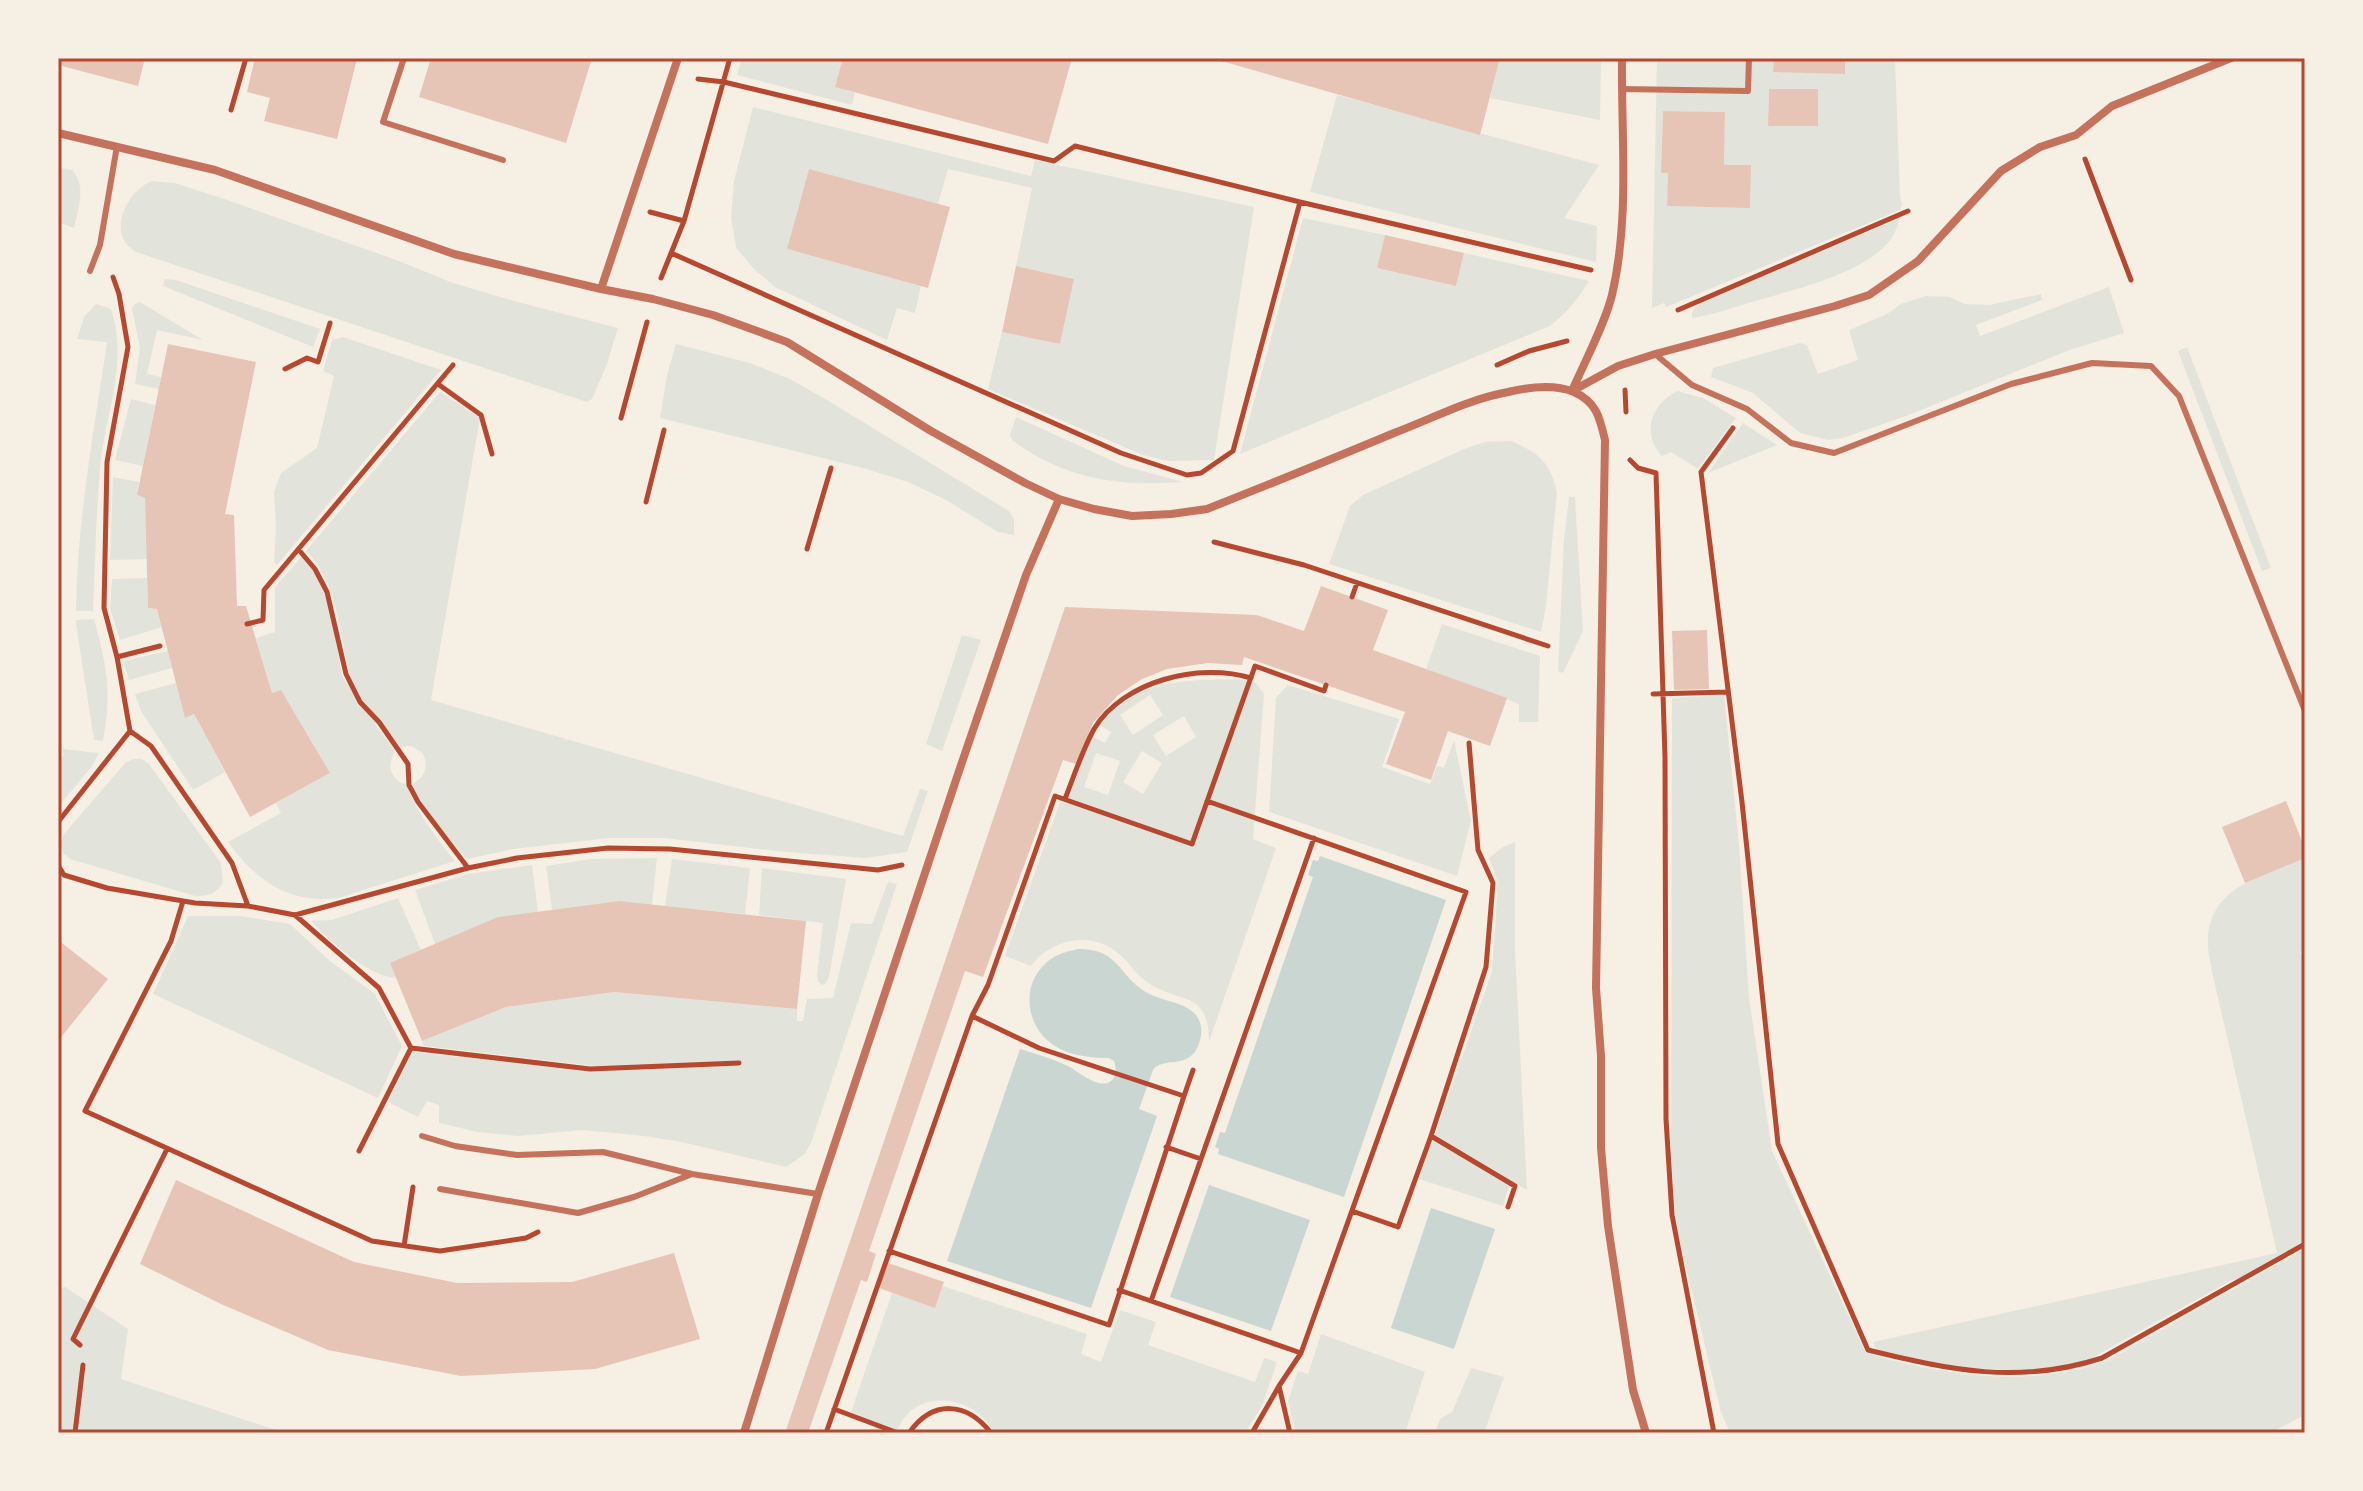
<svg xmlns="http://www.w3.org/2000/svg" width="2363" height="1491" viewBox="0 0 2363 1491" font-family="Montserrat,sans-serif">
<rect width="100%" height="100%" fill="#f6efe4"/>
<path fill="#e2e4dc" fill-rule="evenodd" d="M742 58H843L836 87 855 93 852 105 737 75Z
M1500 58H1594L1601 61 1600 120 1490 98Z
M1657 58H1774V72L1844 74 1845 58H1895L1900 196 1902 204 1900 210 1666 307 1664 303 1652 308ZM1769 89H1818V126H1768ZM1663 111 1725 112 1724 165 1751 166 1750 207 1667 206 1668 173H1661Z
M1337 95 1599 165 1564 218 1597 226 1596 262 1310 192Z
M753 107 1031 176 1035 160 1254 207 1214 460 1168 461 1143 455 988 389 1002 332 1060 344 1074 279 1016 266 1032 188 948 169 938 204 809 169 787 249 921 286 915 313 897 308 887 340 775 287 754 269 736 248 731 217 734 181Z
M58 168 72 170C87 186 78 208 74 228L58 222Z
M152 181 175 183 227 200 399 261 453 283 514 301 618 328 607 364 592 399 587 402 136 252C105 235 127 190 152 181Z
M1303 218 1385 235 1377 268 1456 286 1464 253 1589 281C1578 299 1567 313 1550 326L1240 454Z
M1899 219C1893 268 1798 288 1759 300 1737 306 1714 315 1692 318V312L1699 303Z
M165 279 176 280 320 329 313 347 163 286Z
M2109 287 2124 333 2067 351 1906 416 1843 438 1828 440 1800 433 1753 393 1711 377 1713 368 1800 343 1807 345 1818 374 1858 360 1849 330 1887 314 1901 304 1926 296 1949 297 1965 304 1989 305 2041 294 2042 300 1976 325 1980 336Z
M140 302 203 340 157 330 147 374 161 377 159 389 135 384 140 348 132 308 135 304Z
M96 304 111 309C129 363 105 414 100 468 96 516 95 564 93 611H76C77 520 94 431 107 342L77 339 84 317Z
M343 337 441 370 277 565 274 562 276 528 274 492 281 473 317 448 334 376 323 371 332 340Z
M676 344 750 363 790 379 827 400 1009 511 1014 519V535L998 532 946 500 908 482 863 468 660 418 667 375Z
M2187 347 2271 568 2262 571 2178 351Z
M1677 391 1703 398 1736 418 1698 469 1671 452 1662 456C1641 433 1651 405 1677 391Z
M440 392 480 418 431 700 903 836 920 789 928 791 907 852 865 858 787 852 664 838H609L513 849 467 859C447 836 424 813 412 784 426 777 429 765 422 752L411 746 400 747 380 720 375 724 395 751C388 764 388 774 401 783L407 784C412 806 440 843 455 861L338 898C289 904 255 880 228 842L281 813 276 803 330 773 281 691 272 693 256 638 275 632V587L302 556C331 588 335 634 342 675L347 684 350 678C340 636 338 582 306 551Z
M131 399 155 405 143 466 115 460Z
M1016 417 1124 466 1183 482C1120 487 1064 479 1012 440L1010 435Z
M1743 423 1777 445 1708 473Z
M1511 441C1539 453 1550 462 1557 492L1546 606 1541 632 1329 564 1350 506 1363 495 1464 449 1485 442Z
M113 477 139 482 137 495 145 498 147 559 110 560Z
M1569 497H1575L1583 631 1563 673 1558 671 1564 540Z
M147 578 148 608 157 609 162 627 120 640 110 608 112 579Z
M94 619C107 666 112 693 103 741L94 740 76 624V620Z
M1442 624 1540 656 1538 722H1519V704L1426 669Z
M962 635 981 640 942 751 926 744Z
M168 651 172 668 129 680 123 661Z
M1240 679 1256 683 1264 694 1253 839 1276 848 1209 1042C1209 991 1182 1004 1150 984 1135 975 1128 959 1114 950 1086 931 1050 941 1031 966L1005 956 1060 802 1067 804 1083 757 1093 737 1105 743 1111 732 1100 725C1143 677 1180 681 1240 679ZM1150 695 1163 715 1133 735 1120 715ZM1184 716 1196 737 1166 756 1153 735ZM1142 751 1162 763 1143 794 1123 782ZM1096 753 1120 761 1108 795 1084 787Z
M176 683 186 717 194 714 225 772 193 790 141 711 135 694Z
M1288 685 1399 719 1382 767 1430 784 1437 766 1444 768 1454 740 1471 821 1457 876 1269 812 1276 698Z
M1724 695 1739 845 1749 998 1772 1151 1866 1353C1943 1376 2027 1388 2105 1362L2305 1249V1415L2270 1433H1730L1721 1412 1676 1226 1671 1147 1672 698Z
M63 749 99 753 92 766 58 807V758L64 756Z
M134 759H142L149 764 221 863 223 883C215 894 209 896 195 896L70 859 63 853 60 843 64 834 126 762Z
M1515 842V950L1527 1190 1435 1135 1492 971 1498 883 1489 858 1503 847Z
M657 858 652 905 619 901 552 910 546 866 591 859Z
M2305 858V948L2300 952 2305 961V1240L2242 1278 2232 1280 2088 1360C2034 1377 1971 1370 1916 1359 1902 1356 1887 1354 1875 1348L1873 1342 2277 1253 2212 972C2211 962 2207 951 2208 941 2209 886 2263 876 2305 858Z
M672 859 750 868 745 914 665 906Z
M532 865 538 912 435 944 415 890 468 874Z
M762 868 846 879 829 977 826 983 822 985 818 982 817 975 823 923 759 915Z
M888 882 897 884 812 1140 805 1154 786 1167 682 1142 644 1136 582 1130 518 1136 478 1132 439 1123V1105L427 1101 418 1117 388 1102 413 1052 595 1071 594 1066 424 1046 422 1041 506 1007 614 992 797 1009V1021H803L807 999 833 998 851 923 872 924Z
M398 898 421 950 391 963 396 978C370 978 328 940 311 921L332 920Z
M188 916H240L290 924 330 961 375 994 402 1046 378 1098 153 994Z
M1432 1140 1509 1185 1503 1206 1419 1179Z
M943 1286 1087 1334 1081 1354 1101 1362 1120 1310 1156 1322 1148 1345 1255 1382 1264 1358 1277 1362 1262 1406 1245 1433H994C975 1394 914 1386 897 1431L851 1412 892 1293 935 1307Z
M65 1287 128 1329 121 1379 285 1433H58V1289Z
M1321 1334 1425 1372 1405 1433H1296L1288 1401 1298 1371 1308 1374Z
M1471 1368 1504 1377 1484 1433H1435L1440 1419 1452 1412Z"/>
<path fill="#c9d6d2" d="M1320 856 1446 900 1344 1197 1218 1154 1219 1149 1215 1147 1220 1132 1225 1133 1313 877 1308 875 1313 860 1318 861Z
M1078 949C1121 949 1117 976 1148 993 1162 1001 1180 1001 1193 1012 1201 1019 1203 1030 1200 1040 1192 1072 1164 1055 1153 1070L1139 1109 1157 1116 1091 1308 947 1261 1020 1049C1036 1054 1053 1059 1068 1066 1078 1071 1102 1093 1113 1079 1117 1074 1116 1067 1114 1061L1109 1058C1091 1058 1071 1056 1055 1046 1027 1029 1020 988 1044 965 1053 955 1065 952 1078 949Z
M1209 1185 1310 1220 1271 1331 1170 1297Z
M1431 1208 1495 1229 1454 1349 1391 1328Z"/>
<path fill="#e6c5b7" d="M60 58H145L138 86 58 65Z
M255 58 276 61 277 58 357 59 337 139 264 121 270 98 247 92Z
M431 58H592L566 143 419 97Z
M843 58H1072L1048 144 835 87Z
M1211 58H1500L1480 135Z
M1774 58H1845V74L1773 72Z
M1769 89H1818V126H1768Z
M1663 111 1725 112 1724 165H1751L1750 208 1667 206 1668 173H1661Z
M809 169 950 207 928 288 787 249Z
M1385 235 1464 253 1456 286 1377 268Z
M1016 266 1074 279 1060 344 1002 332Z
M168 344 256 362 225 514 234 515 237 606H246L272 693 281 690 330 773 250 817 194 714 185 718 157 609 148 608 145 498 137 495Z
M1321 586 1388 610 1373 650 1507 698 1490 746 1448 731 1431 780 1386 764 1405 712 1244 657 1242 665 1208 663 1167 669 1142 679 1118 695 1093 723 1076 764 1063 760 983 977 965 971 869 1251 876 1254 867 1282 861 1280 808 1433H785L1065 607 1257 615 1304 631Z
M1707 630 1709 689 1674 690 1672 631Z
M2286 801 2305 849V858L2245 883 2222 827Z
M619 901 806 921 797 1009 614 992 506 1007 422 1041 390 963 498 917Z
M58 940 108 979 58 1041Z
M176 1180 354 1262 457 1283 572 1282 674 1253 700 1339 595 1369 461 1376 328 1350 221 1304 140 1264Z
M888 1263 944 1282 935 1308 879 1288Z"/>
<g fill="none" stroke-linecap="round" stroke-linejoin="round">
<path stroke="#b5482f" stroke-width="5" d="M698 79 724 82 1054 161 1075 146 1300 202 1591 270
M231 110 246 58
M2085 159 2131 280
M650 212 684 221
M671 253 1121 453 1187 475 1201 473 1233 451 1300 202
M113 277 119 294 128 347 107 462 104 608 117 657 130 731 151 746 232 863 248 906
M661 278 684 221 730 58
M1678 310 1908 211
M1497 365 1529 351 1567 341
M285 369 307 358 318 362 330 323
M438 384 481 415 492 454
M1625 390 1626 412
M621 418 647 322
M1733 428 1701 472 1742 802 1778 1144 1868 1350C1950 1370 2019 1385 2102 1358L2305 1244
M1630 460 1638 468 1656 473 1665 757 1666 1119 1672 1215 1714 1433
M646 502 664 430
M1214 542 1304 565 1548 646
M807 549 831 468
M299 550 315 569 327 592 346 674 360 702 379 722 408 764 409 785 418 802 468 868
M1352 597 1357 583
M247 624 263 620 264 590 453 365
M117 657 160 646
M1653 694 1728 692
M1065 799C1074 776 1082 751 1094 729 1123 681 1199 662 1251 678
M1207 801 1466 892 1301 1353 1279 1386
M58 822 130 731
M58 865 64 875 107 888 195 903 248 906 295 915 468 868 517 858 608 848 670 849 878 870 902 865
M183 901 171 941 85 1111 372 1241 440 1251 526 1238 538 1232
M295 915 379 988 411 1048
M411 1048 590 1069 739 1063
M1184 1096 1193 1070
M1431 1136 1515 1186 1508 1207
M1166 1147 1201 1159
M359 1151 411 1048
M1352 1211 1398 1227 1431 1136 1486 967 1493 883 1478 850 1469 743
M404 1246 413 1187
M889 1251 1109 1325 1184 1096 1039 1048 972 1016
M1119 1290 1151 1301
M80 1345 73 1339 167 1149
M1301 1353 1151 1301 1314 838
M834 1409 898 1433
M75 1433 83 1365
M826 1433 972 1016 988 985 1055 796 1192 844 1255 666 1324 691 1326 685
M909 1433C933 1399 967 1402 991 1433
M1252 1433 1279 1386 1290 1433"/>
<path stroke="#c5725c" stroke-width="6" d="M404 58 383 122 503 160
M1622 89 1748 91 1749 58
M90 271 100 245 117 146
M1655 354 1692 385 1747 409 1791 443 1834 453 2011 384 2092 363 2151 366 2179 396 2305 711
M422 1136 455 1146 517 1155 603 1152 692 1174
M440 1189 578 1213 634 1197 692 1174 818 1194"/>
<path stroke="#c5725c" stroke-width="8" d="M58 133 215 170 454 254 601 289 653 299 713 315 787 342 931 431 1025 483 1059 499 1094 509 1132 516 1171 514 1207 509C1270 484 1332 459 1394 433 1431 419 1469 399 1508 392 1529 387 1554 384 1574 392 1597 402 1600 419 1605 440L1596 988 1601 1056V1148L1608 1226 1633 1390 1646 1433
M601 289 678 58
M1572 391 1618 366 1655 354 1835 306 1869 295 1918 261 2001 171 2040 147 2076 135 2112 106 2231 58
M1572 391C1584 363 1605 324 1612 295 1630 218 1621 137 1622 58
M744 1433 818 1194 958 774 1026 575 1059 499"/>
</g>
<rect width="2363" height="1491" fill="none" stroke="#f6efe4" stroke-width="120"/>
<rect x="60" y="60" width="2243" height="1371" fill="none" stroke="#b5482f" stroke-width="3"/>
</svg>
